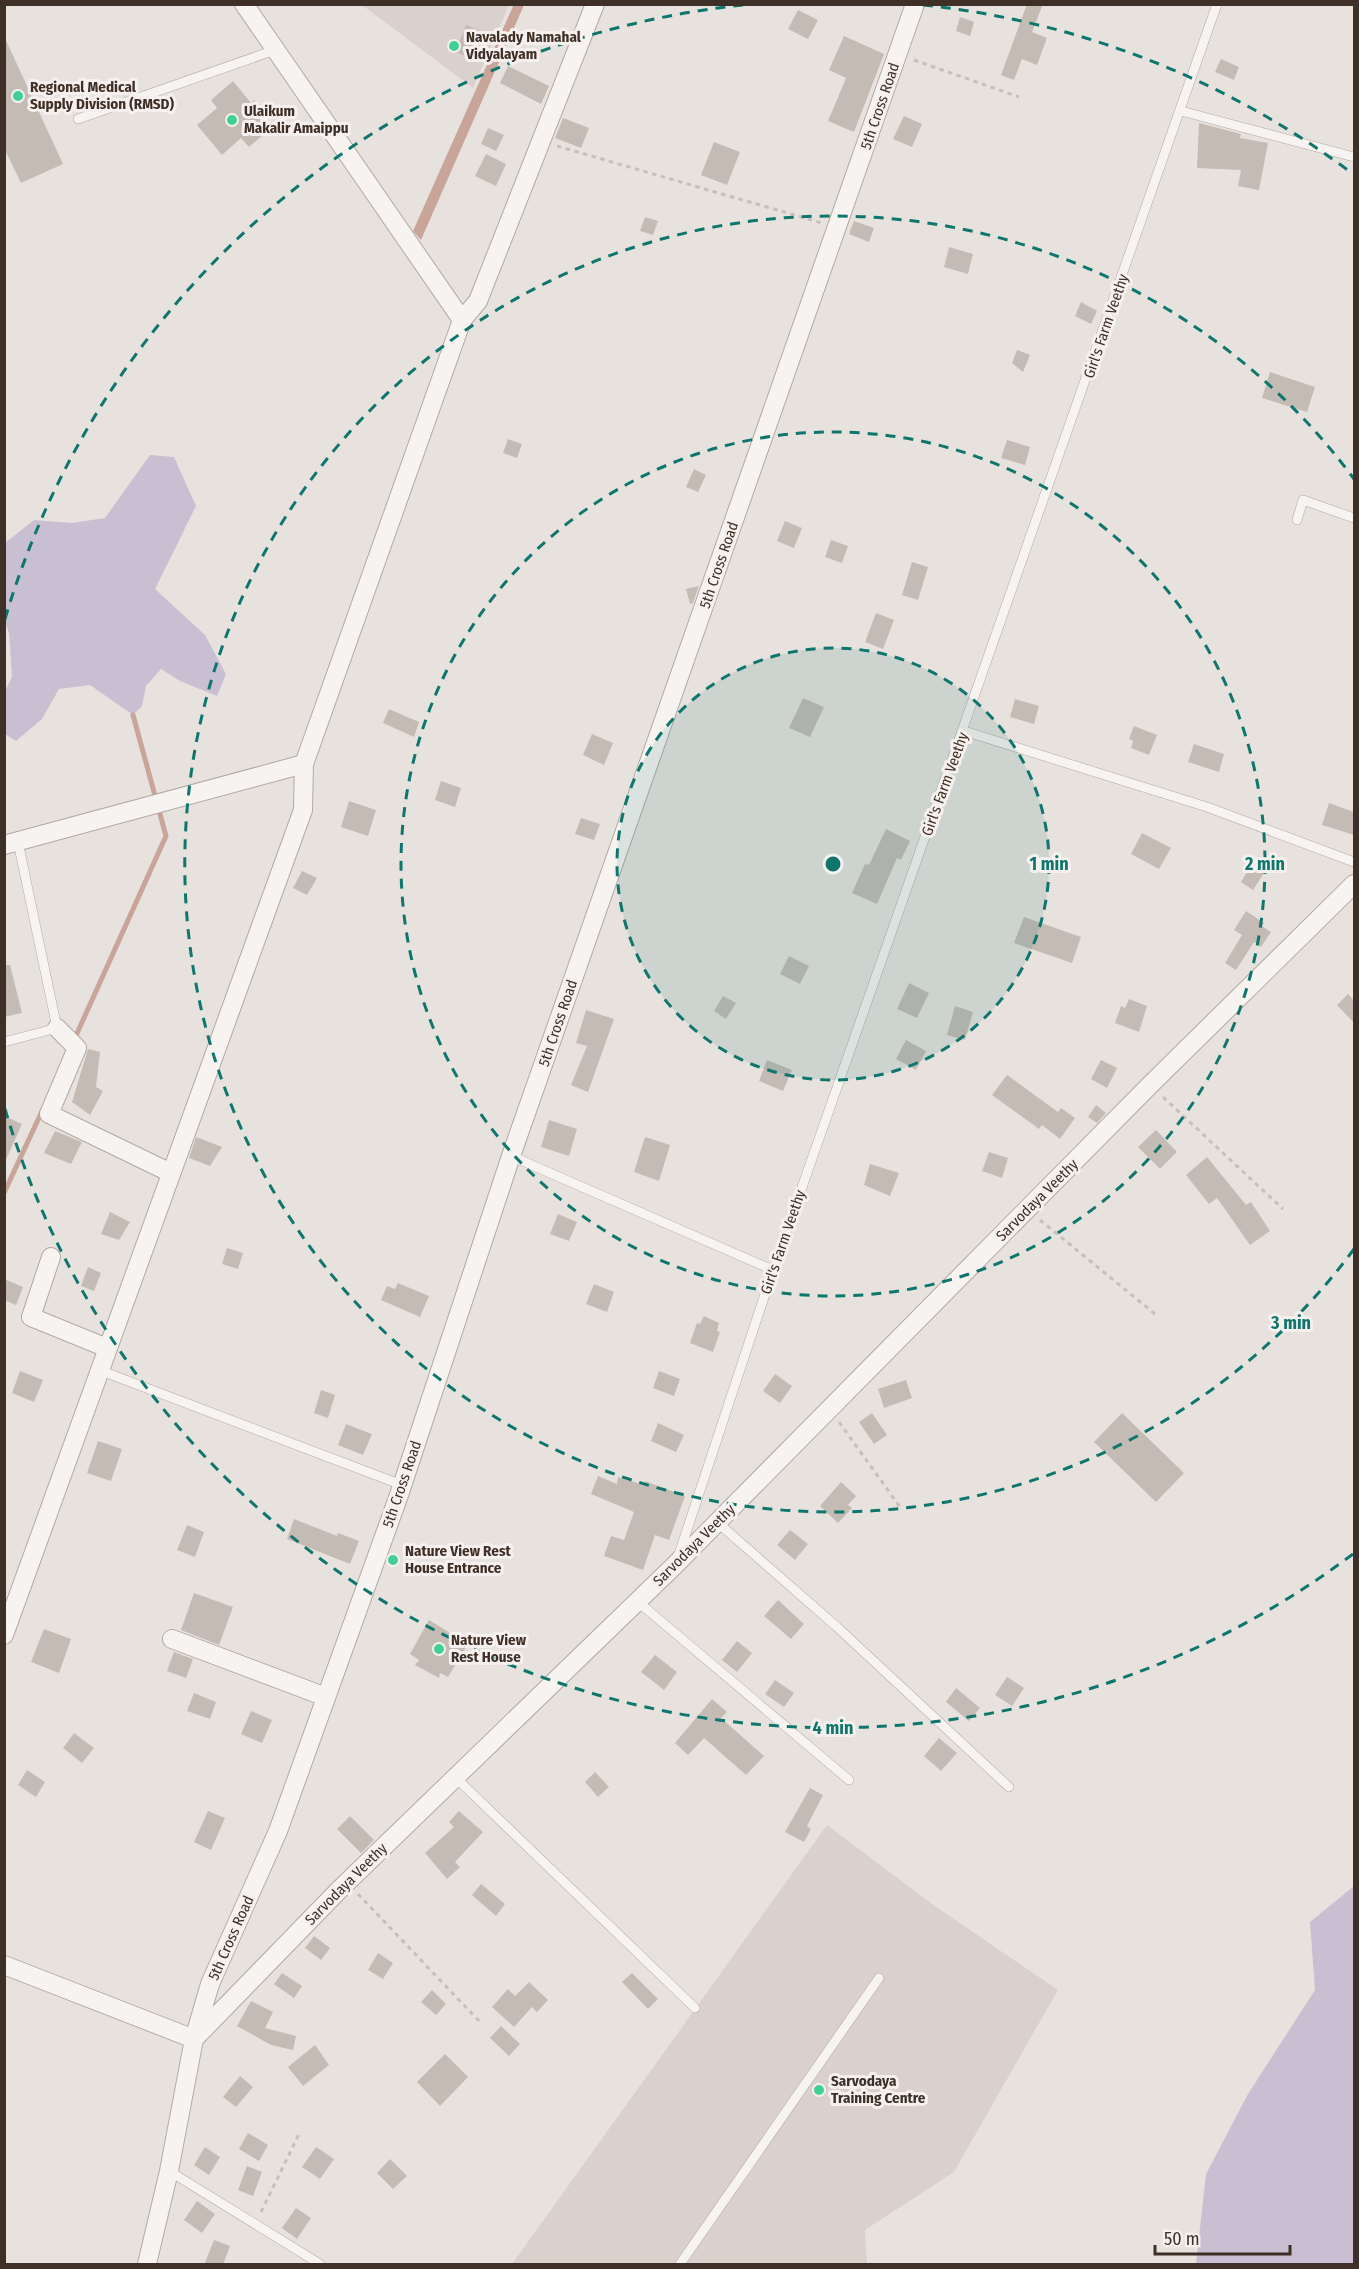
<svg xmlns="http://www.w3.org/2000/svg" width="1359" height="2269" viewBox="0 0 1359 2269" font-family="'Fira Sans Condensed',sans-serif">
<rect width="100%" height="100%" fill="#e8e2de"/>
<path fill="#dad1cc" d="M362 5H509L473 88Z
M827 1825 932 1904 1058 1990 954 2172 865 2230 867 2264H512Z"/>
<path fill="#c8bfd2" d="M150 455 174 457 196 506 155 589 205 635 226 674 217 696 180 681 161 669 146 686 142 706 133 715 90 685 59 689 42 719 16 741 5 734V691L12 677 9 633 5 621V543L34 520 72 523 105 518Z
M1354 1886V2264H1196L1206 2174 1248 2094 1315 1990 1310 1922Z"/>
<path fill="#c9a498" d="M514 4 524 5 421 240 413 231Z"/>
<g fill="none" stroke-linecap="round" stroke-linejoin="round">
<path stroke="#c9a498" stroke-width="5" d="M74 1040 166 836 133 715
M4 1193 43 1109"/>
</g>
<path fill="#c5bbb5" d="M1027 4H1043L1032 32 1047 38 1037 65 1022 59 1014 80 1001 75Z
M798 10 818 20 808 39 788 29Z
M960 17 974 22 970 36 956 31Z
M466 25 479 30 468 57 455 52Z
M4 36 63 164 21 183 4 148Z
M844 36 884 54 854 132 828 121 846 78 829 70Z
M1221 59 1239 67 1234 80 1215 72Z
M508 66 549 86 541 104 500 83Z
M233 81 251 103 254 100 263 111 257 116 269 130 249 147 241 138 222 155 197 125 217 108 211 100Z
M904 116 922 124 912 147 893 139Z
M563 118 589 128 581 148 555 138Z
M1199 123 1241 134 1240 138 1268 143 1259 190 1238 186 1241 170 1197 168Z
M488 128 504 135 496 151 481 144Z
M714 142 740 152 727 185 701 175Z
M486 154 506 164 496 186 475 176Z
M645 217 658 221 653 235 640 231Z
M854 221 874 228 869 242 849 234Z
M949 247 973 254 968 274 944 267Z
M1081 302 1097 311 1091 324 1075 316Z
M1017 350 1030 355 1023 372 1012 363Z
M1270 372 1315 387 1307 412 1262 398Z
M508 439 522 444 517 458 503 453Z
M1007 440 1030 447 1025 465 1001 458Z
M694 469 706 475 698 492 686 487Z
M785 521 802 528 794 548 777 541Z
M831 540 848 546 842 563 825 557Z
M912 562 928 567 918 600 902 595Z
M699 586 693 603 690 604 686 589Z
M876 613 894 620 883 649 865 642Z
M803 698 824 707 810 737 789 728Z
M1015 699 1039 706 1034 724 1010 717Z
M389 709 419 722 414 737 383 723Z
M1134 726 1157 735 1149 755 1131 748 1133 741 1129 739Z
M592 734 613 743 604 765 583 755Z
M1194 744 1224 754 1219 772 1188 762Z
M441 781 461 788 455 807 435 800Z
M349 801 376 810 368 836 341 827Z
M1329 803 1354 812V835L1322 825Z
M581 818 600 824 594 840 575 834Z
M886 829 910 841 901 860 897 858 877 904 852 893 865 864 869 865Z
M1142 833 1171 848 1159 869 1131 854Z
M1253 862 1266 870 1253 890 1241 882Z
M302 871 317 878 307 895 293 888Z
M1246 911 1264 923 1262 926 1271 932 1261 947 1254 942 1236 970 1225 963 1242 935 1234 930Z
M1024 917 1081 937 1072 963 1014 943Z
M789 956 809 966 800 984 780 974Z
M4 965H10L22 1013 4 1017Z
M909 983 929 993 917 1018 897 1009Z
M1348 994 1354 1001V1023L1337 1005Z
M723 996 736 1003 726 1019 714 1011Z
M1129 999 1147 1006 1139 1032 1115 1023 1121 1006 1125 1008Z
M955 1006 973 1012 965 1040 947 1035Z
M586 1010 614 1019 588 1092 571 1085 587 1046 576 1043Z
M906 1040 926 1051 916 1070 896 1059Z
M88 1049 100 1052 96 1087 103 1091 90 1115 72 1102Z
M767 1060 792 1070 783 1091 759 1081Z
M1101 1060 1117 1068 1107 1088 1091 1079Z
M1007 1075 1058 1112 1061 1108 1075 1118 1060 1139 1042 1125 1039 1129 992 1095Z
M1096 1105 1106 1113 1097 1123 1088 1117Z
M4 1116 22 1124 4 1164Z
M549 1120 577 1129 569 1156 541 1147Z
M1156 1130 1177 1152 1160 1169 1138 1147Z
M55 1131 82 1142 71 1164 44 1153Z
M196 1137 222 1147 210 1166 189 1158Z
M645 1137 670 1145 659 1181 634 1172Z
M989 1152 1008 1158 1002 1178 982 1171Z
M1207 1157 1246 1205 1251 1202 1270 1231 1250 1245 1217 1198 1209 1204 1186 1175Z
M870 1164 899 1173 890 1196 864 1185Z
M110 1212 130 1222 119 1240 101 1234Z
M558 1214 577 1222 569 1241 550 1234Z
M227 1248 243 1253 238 1269 222 1264Z
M88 1267 101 1273 94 1291 81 1286Z
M4 1279 23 1287 16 1305 4 1300Z
M398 1283 429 1296 420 1317 381 1300 387 1286 395 1289Z
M594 1284 614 1292 607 1312 586 1304Z
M704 1316 719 1323 717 1331 720 1332 713 1352 690 1343 697 1323 700 1324Z
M20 1371 43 1380 34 1402 12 1393Z
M659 1371 680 1379 674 1396 653 1388Z
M775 1374 792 1386 780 1403 763 1391Z
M906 1380 912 1398 884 1408 878 1389Z
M321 1390 335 1395 328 1418 314 1413Z
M872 1413 887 1435 874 1444 859 1422Z
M1122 1413 1184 1473 1156 1502 1094 1442Z
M658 1423 684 1435 676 1452 651 1441Z
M346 1424 372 1434 363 1455 338 1445Z
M98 1441 122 1449 111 1481 87 1473Z
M598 1476 617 1484 618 1477 644 1485 645 1481 685 1496 669 1540 655 1535 643 1570 604 1556 611 1536 624 1540 634 1512 591 1494Z
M841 1482 856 1496 848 1505 852 1508 838 1523 820 1506Z
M294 1519 337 1536 338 1533 359 1541 350 1564 287 1539Z
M187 1525 204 1532 195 1557 177 1550Z
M790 1530 808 1544 795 1560 777 1545Z
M194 1593 233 1607 219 1645 181 1630Z
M778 1600 804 1624 791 1639 764 1616Z
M429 1620 468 1644 448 1677 440 1673 439 1678 415 1665 419 1660 410 1654Z
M44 1629 71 1639 59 1673 31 1662Z
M737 1641 752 1653 737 1672 722 1660Z
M174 1652 193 1659 186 1678 167 1671Z
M655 1655 677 1672 664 1690 641 1672Z
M1007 1677 1024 1688 1012 1706 995 1695Z
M775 1680 794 1693 784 1707 765 1694Z
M956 1688 980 1708 969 1721 946 1702Z
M194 1693 216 1702 210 1719 187 1711Z
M712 1699 727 1712 721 1718 764 1756 746 1775 704 1738 688 1755 675 1743Z
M251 1711 272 1720 262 1743 241 1734Z
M74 1733 94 1748 82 1763 63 1748Z
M939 1738 957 1753 941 1771 924 1756Z
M27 1770 45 1782 36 1797 18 1785Z
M595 1772 609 1787 598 1797 585 1782Z
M810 1788 823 1795 807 1826 811 1829 804 1842 785 1832Z
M208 1811 225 1818 211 1850 194 1842Z
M459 1811 483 1832 455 1862 460 1867 447 1879 425 1853 454 1827 449 1822Z
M350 1816 374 1840 361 1853 337 1829Z
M481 1884 505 1904 496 1916 472 1895Z
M314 1936 330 1948 321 1960 305 1948Z
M378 1953 393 1963 383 1979 368 1970Z
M282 1973 302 1986 294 1998 274 1984Z
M632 1973 658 1999 648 2009 622 1982Z
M529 1982 548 2000 537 2012 532 2007 514 2027 492 2007 508 1989 515 1996Z
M432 1990 446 2004 436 2015 421 2002Z
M251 2001 273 2012 265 2028 296 2036 293 2050 271 2045 237 2026Z
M501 2026 520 2044 509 2056 490 2038Z
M315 2045 329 2065 303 2086 288 2067Z
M445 2054 468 2077 440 2106 417 2082Z
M240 2076 253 2087 236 2107 223 2097Z
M248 2133 268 2145 259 2161 239 2149Z
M205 2147 220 2157 209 2175 194 2165Z
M316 2147 334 2159 320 2179 302 2167Z
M390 2159 407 2176 393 2189 377 2173Z
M247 2166 262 2172 253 2196 238 2190Z
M197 2201 215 2214 202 2233 184 2220Z
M296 2208 311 2218 297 2239 282 2228Z
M214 2240 230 2246 223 2265H204Z"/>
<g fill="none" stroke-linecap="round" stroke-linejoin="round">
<g stroke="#b2a9a3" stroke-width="10">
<path id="service" d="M1181 111 1354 157
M78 119 275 50
M1297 520 1303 500 1354 518
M964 731 1207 807 1354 862
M4 1042 57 1028 18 842
M511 1156 773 1270
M99 1370 402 1485
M717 1522 837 1627 1009 1787
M678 1557 773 1270 1217 4
M637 1601 849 1780
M455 1777 695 2008
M169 2171 320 2264
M680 2264 879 1978"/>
</g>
<g stroke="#b2a9a3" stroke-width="20">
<path id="minor" d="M244 4 462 320
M4 845 304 764
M57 1028 77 1048 49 1114 171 1173
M51 1257 31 1317 107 1348
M4 1635 303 810 304 764 462 320 478 301 595 4
M172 1639 326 1697
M4 1965 194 2039 210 1984 278 1831 399 1495 511 1156 915 4
M147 2264 169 2171 194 2039 339 1890 675 1565 1150 1085 1354 884"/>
</g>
<path stroke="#c6c0bc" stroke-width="3" stroke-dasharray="4.5 4.5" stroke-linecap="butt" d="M914 60 1019 97
M557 146 822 223
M1163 1097 1283 1209
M1040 1220 1155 1314
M839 1422 900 1507
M358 1894 480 2022
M261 2212 299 2134"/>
<use href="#service" stroke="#f6f3f1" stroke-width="9"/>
<use href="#minor" stroke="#f6f3f1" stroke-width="18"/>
</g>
<circle cx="833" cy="864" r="216" fill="#0f766e" fill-opacity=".12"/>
<g fill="none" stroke="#0f766e" stroke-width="3" stroke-dasharray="10 8">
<circle cx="833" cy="864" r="216"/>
<circle cx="833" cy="864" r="432"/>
<path d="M1354 1249A648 648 0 1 1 1354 479"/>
<path d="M1353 1554A864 864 0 0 1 5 1109M5 619A864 864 0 0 1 743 5M923 5A864 864 0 0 1 1353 174"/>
</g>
<g fill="#40d093" stroke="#f6f0ee" stroke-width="2">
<circle cx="454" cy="46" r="6"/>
<circle cx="18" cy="96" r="6"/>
<circle cx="232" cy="120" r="6"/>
<circle cx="393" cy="1560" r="6"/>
<circle cx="439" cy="1649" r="6"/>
<circle cx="819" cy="2090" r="6"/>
</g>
<g text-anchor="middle" stroke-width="6" stroke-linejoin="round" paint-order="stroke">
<g font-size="15" font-weight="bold" fill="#3f3027" stroke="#f6f0ee" text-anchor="start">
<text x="466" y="42">Navalady Namahal<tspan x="466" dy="17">Vidyalayam</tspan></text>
<text x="30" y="92">Regional Medical<tspan x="30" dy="17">Supply Division (RMSD)</tspan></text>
<text x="244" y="116">Ulaikum<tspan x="244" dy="17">Makalir Amaippu</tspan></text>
<text x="405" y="1556">Nature View Rest<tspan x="405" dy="17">House Entrance</tspan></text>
<text x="451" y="1645">Nature View<tspan x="451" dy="17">Rest House</tspan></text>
<text x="831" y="2086">Sarvodaya<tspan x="831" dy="17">Training Centre</tspan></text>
</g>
<g font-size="15" fill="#3f3027" stroke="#f6f0ee">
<text transform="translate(880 106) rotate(-71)" y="5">5th Cross Road</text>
<text transform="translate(1106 326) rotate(-71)" y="5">Girl's Farm Veethy</text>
<text transform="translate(719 565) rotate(-71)" y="5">5th Cross Road</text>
<text transform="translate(945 784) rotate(-70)" y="5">Girl's Farm Veethy</text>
<text transform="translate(558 1023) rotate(-71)" y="5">5th Cross Road</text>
<text transform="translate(1037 1200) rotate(-45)" y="5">Sarvodaya Veethy</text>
<text transform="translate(783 1242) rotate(-71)" y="5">Girl's Farm Veethy</text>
<text transform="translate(402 1484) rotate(-71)" y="5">5th Cross Road</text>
<text transform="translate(694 1545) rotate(-45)" y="5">Sarvodaya Veethy</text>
<text transform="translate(346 1884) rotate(-45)" y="5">Sarvodaya Veethy</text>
<text transform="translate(231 1938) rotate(-66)" y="5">5th Cross Road</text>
</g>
</g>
<circle cx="833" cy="864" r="9" fill="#0f766e" stroke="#f6f0ee" stroke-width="3"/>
<g font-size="18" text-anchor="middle" font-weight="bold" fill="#0f766e" stroke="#f6f0ee" stroke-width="6" stroke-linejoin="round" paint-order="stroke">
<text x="1049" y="870">1 min</text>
<text x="1265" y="870">2 min</text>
<text x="1291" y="1329">3 min</text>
<text x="833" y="1734">4 min</text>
</g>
<rect width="1359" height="2269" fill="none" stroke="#3f3027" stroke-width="12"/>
<path d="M1155 2245v9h135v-9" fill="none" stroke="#3f3027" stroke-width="3"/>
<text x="1164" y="2245" font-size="18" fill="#3f3027" stroke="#f6f0ee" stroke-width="4.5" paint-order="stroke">50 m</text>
</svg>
